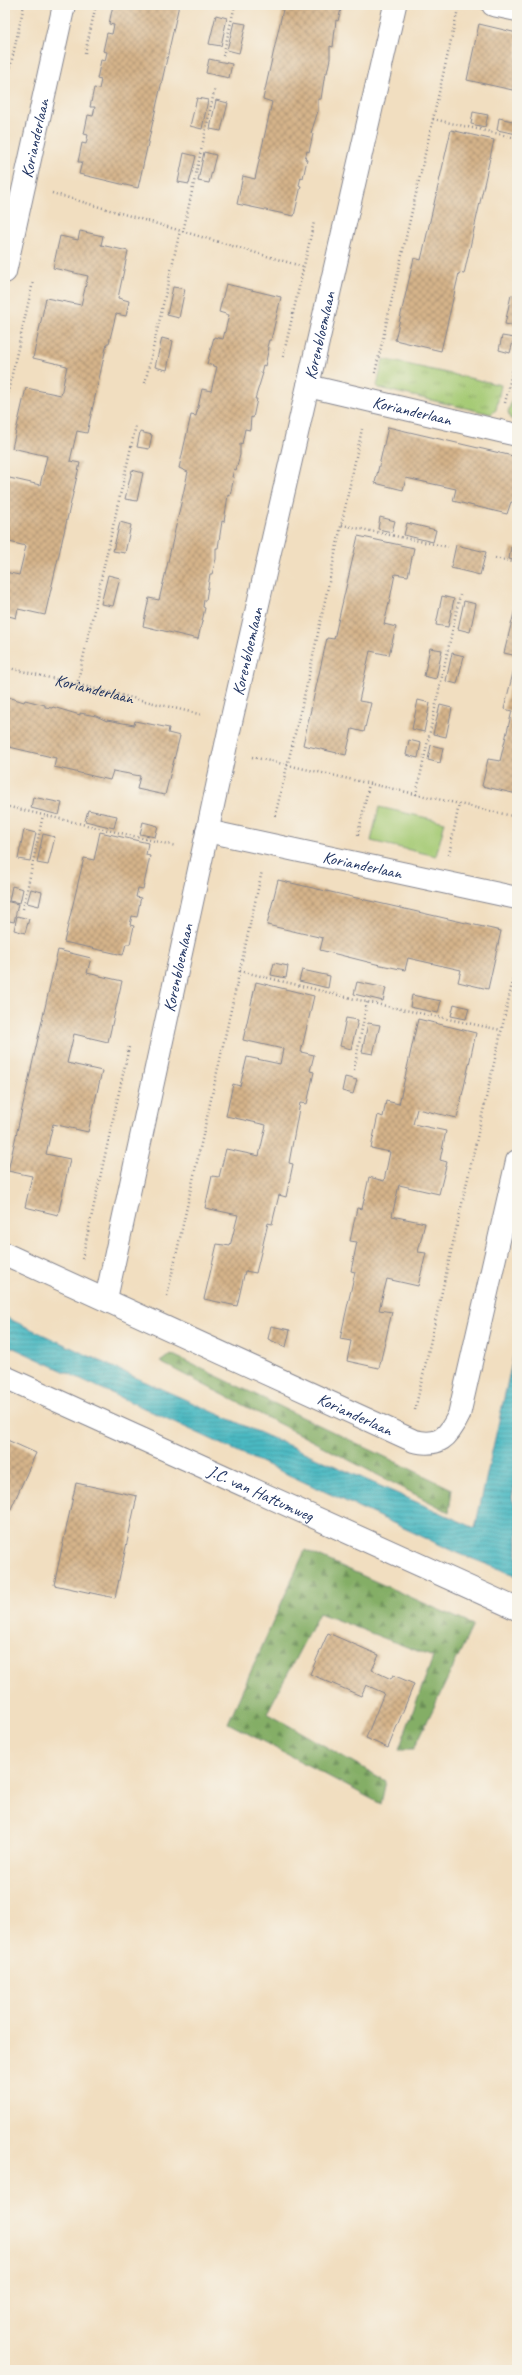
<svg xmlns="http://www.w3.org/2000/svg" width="522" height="2375" viewBox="0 0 522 2375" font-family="Caveat,sans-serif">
<defs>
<pattern id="grass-tufts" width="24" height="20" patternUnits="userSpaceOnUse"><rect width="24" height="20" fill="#a5ca74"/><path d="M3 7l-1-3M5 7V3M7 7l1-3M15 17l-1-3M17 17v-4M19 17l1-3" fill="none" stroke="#86a462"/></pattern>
<pattern id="forest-firs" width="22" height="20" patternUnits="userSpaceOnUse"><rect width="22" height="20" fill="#84ae66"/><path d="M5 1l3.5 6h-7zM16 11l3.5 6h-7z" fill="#6b8e57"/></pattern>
<pattern id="water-rules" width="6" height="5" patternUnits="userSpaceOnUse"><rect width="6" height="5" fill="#4bb9c2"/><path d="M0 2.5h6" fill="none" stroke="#3e97a1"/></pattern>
<pattern id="building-cross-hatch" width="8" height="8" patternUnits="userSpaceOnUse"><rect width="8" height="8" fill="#d5b48a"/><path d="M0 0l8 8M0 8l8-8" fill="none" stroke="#ac9374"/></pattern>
</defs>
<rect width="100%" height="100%" fill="#f7f3e8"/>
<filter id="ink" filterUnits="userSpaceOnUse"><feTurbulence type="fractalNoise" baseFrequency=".025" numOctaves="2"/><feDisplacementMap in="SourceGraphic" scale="8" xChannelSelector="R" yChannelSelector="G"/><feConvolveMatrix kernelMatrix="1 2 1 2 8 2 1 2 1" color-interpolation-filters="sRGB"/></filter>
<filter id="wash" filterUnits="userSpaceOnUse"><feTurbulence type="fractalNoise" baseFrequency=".012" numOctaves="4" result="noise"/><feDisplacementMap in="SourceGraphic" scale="16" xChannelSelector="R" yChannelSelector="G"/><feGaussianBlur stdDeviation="0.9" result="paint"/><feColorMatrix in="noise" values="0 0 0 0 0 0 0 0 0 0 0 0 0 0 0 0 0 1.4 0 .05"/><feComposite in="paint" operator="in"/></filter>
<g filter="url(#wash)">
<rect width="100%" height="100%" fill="#f1dec0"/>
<path fill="url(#grass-tufts)" stroke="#607c69" d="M383 359 501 385 496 410 491 414 379 388 377 386Z
M517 383V420L511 419 508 412Z"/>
<path fill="url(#forest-firs)" stroke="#506e62" d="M171 1354 452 1489 449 1512 160 1362Z
M305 1550 473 1625 414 1749H399L433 1657 319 1613 267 1713 386 1781 381 1804 228 1723Z"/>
<path fill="#a5ca74" stroke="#607c69" d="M379 807 445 822 436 856 371 841Z"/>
<path fill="url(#water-rules)" stroke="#337490" d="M5 1317 139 1379 475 1528 517 1340V1473L512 1498 517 1511V1576L460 1554 5 1344Z"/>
<g id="blocks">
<path fill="url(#building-cross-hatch)" d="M113 5H179L138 188 79 174 82 162H78L82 143 86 144 88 135 84 134 88 115 93 116 95 107H90L94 88 99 89 101 80 97 79 101 60 105 61 107 52 103 51 107 33 112 34 114 25 109 24Z
M284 5H342L338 21 336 20 333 47 330 46V59L327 73H325L321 99H318V111L311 133 313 134 309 152 307 151 305 159 307 160 303 178 301 177 299 185 301 186 294 216 237 204 243 176 255 179 272 102 263 99Z
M216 15 227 18 221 46 209 44Z
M234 22 246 24 239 53 227 50Z
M479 24 517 33V91L467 80Z
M209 59 232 64 229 78 206 73Z
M197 98 208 100 202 129 190 126Z
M216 100 228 103 221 131 210 129Z
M473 112 488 115 485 127 471 124Z
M499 118 517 122V134L497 130Z
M451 130 494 140 464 274 459 273 441 351 395 340 414 258 421 260Z
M204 152 216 155 209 183 198 181Z
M184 153 196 156 189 184 178 182Z
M80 231 103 236 101 245 128 251 118 298 129 301 126 316 116 314 109 343H107L87 433 77 431 70 461 80 463 45 615 18 609 16 618 5 615V572L19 575 26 546 5 541V477L40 485 47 456 12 448 26 388 61 395 67 366 33 358 46 298 81 305 88 276 53 268 60 236 78 240Z
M226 284 281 297 271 340H269L267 347H269L265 366 263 365 261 373H263L255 399H257L253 418 251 417 250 430 245 429 242 444 240 443V455L236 470 234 469 232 477H234L230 496 228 495 224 522 222 521 218 548H216V559L212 574H210L206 600H204L203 607 205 608 198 639 143 626 149 598 159 600 165 575 188 472 179 468 191 415 196 416 202 389 211 391 217 367 207 364 214 337 223 339 229 315 219 312Z
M173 287 185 289 179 318 167 315Z
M511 295 517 296 516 326 505 324Z
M502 336 514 338 510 353 499 350Z
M162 338 173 341 167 370 155 367Z
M388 427 517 457V503L511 502 507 514 453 501 456 489 406 478 403 490 375 483Z
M140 432 152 435 149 449 137 447Z
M132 470 143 473 137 501 125 499Z
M380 517 395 521 392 532 378 529Z
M120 522 131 525 125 553 113 551Z
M407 523 436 530 433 542 404 535Z
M358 536 414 548 408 576 395 574 390 599 384 624 396 627 389 655 370 651 359 701 371 703 364 732 352 729 346 755 303 745 327 638 334 639Z
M456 545 486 552 480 575 451 568Z
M511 547 517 549V561L509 559Z
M108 575 120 578 113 606 101 604Z
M442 596 454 599 448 627 436 625Z
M464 601 476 604 470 632 458 629Z
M517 601V656L504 653Z
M430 648 442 650 436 679 424 676Z
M452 653 464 656 457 684 446 681Z
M517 657V794L482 786 488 759 500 761 512 711 504 709Z
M5 696 24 702 25 700 45 705V707L52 708 53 707 80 715V713L96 716 107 721V720L134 725 135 721 169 728 168 733 180 736 165 795 137 789 140 776 113 771 110 780 54 767 56 758 5 746Z
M418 700 430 703 424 732 412 729Z
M440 705 452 708 446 737 433 734Z
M409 740 421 743 418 758 406 755Z
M431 745 443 748 440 763 428 760Z
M33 797 62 803 59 815 31 808Z
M88 810 117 816 114 828 85 821Z
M143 822 158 826 155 837 140 834Z
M24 830 36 833 30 861 18 859Z
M100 832 148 843 146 855 150 856 143 889 138 888 136 897 141 898 140 901 137 917 132 916 130 925 134 926 130 944H126L123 955 64 942 84 858 94 860Z
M43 834 55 837 48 865 37 863Z
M278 880 501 931 488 989 458 982 461 970 408 958 405 970 376 964 320 950 323 938 267 925Z
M12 886 23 889 20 903 9 901Z
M31 889 42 892 39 906 27 903Z
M5 901 18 904 14 922 5 920Z
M17 916 29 919 25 933 14 930Z
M58 950 91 958 87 973 122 981 108 1042 74 1034 67 1063 102 1071 88 1132 53 1124 46 1154 70 1159 58 1215 25 1207 32 1176 8 1171Z
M274 963 288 966 286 978 271 975Z
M302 970 330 976 328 988 299 981Z
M256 982 314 996 301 1052 314 1055 310 1071 314 1072 307 1104 300 1103 289 1163 293 1164 286 1197 279 1195 272 1224 268 1223 256 1273 245 1271 237 1306 204 1299 217 1244 230 1246 238 1215 205 1208 212 1176 219 1177 226 1149 259 1156 266 1125 226 1116 233 1084 240 1086 247 1057 280 1064 283 1049 243 1040Z
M357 982 386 988 383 1001 354 994Z
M412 995 441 1001 438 1013 410 1007Z
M454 1004 469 1008 466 1019 451 1016Z
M346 1018 358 1020 351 1049 340 1046Z
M418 1019 476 1033 457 1118 417 1109 413 1124 446 1131 440 1160 447 1162 439 1194 399 1185 392 1216 425 1223 418 1252 426 1253 418 1286 387 1279 379 1310 392 1312 379 1368 347 1361 351 1341 340 1339 355 1272 351 1271 357 1242 350 1241 357 1208 362 1209 369 1177 384 1181 390 1152 371 1148 378 1115 383 1117 386 1101 399 1104Z
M368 1023 380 1025 373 1054 362 1052Z
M345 1077 357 1080 353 1094 342 1091Z
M271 1326 290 1330 286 1347 268 1339Z
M5 1439 36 1453 10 1511 5 1508Z
M76 1483 137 1496 115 1598 54 1585Z
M328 1633 379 1655 372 1670 391 1679 393 1675 414 1684 388 1748 366 1738 384 1693 366 1685 361 1696 310 1674Z"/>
</g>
</g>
<g filter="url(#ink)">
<use href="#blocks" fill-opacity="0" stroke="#86868f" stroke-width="1"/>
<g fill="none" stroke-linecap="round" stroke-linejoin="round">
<g stroke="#86868f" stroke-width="24">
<g id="street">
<path d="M493 5 517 10"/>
<path id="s2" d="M5 272 64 5"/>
<path id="s3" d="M308 386 517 435"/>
<path id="s4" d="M207 831 517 898"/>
<path id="s5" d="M5 1254 414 1441C439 1447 448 1438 459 1415L517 1161"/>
<path id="s6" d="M106 1299 231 722 395 5"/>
</g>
</g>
<g stroke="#86868f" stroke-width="24">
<g id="secondary">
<path id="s7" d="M5 1377 517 1609"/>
</g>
</g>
<g stroke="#86868f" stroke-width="2.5" stroke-dasharray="1 3" stroke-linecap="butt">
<path d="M85 53 96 5"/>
<path d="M223 56 235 5"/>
<path d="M5 91 24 5"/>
<path d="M433 119 517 138"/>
<path d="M52 193 304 267"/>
<path d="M183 232 215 88"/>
<path d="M283 357 314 222"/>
<path d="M375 373 459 5"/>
<path d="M145 383 180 231"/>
<path d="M505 403 517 351"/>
<path d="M5 405 33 282"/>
<path d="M342 525 448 547"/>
<path d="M495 558 517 563"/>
<path id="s1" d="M5 667 203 715"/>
<path d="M77 685 136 425"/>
<path d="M252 757 517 817"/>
<path d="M416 795 460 595"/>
<path d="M5 806 176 846"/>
<path d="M275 816 307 684 362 429"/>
<path d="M358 835 369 784"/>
<path d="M449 855 459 804"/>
<path d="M23 909 43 815"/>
<path d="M240 971 367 1002 501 1030"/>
<path d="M354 1070 367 1002"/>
<path d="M82 1259 129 1047"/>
<path d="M167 1296 262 871"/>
<path d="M415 1410 517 962"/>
</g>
<use href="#street" stroke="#fff" stroke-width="22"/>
<use href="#secondary" stroke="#fff" stroke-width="22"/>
</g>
</g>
<g text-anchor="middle" stroke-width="3" stroke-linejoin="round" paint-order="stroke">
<g font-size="17" fill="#1b2f5e" stroke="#f7f3e8">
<text dy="6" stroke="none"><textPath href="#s2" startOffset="137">Korianderlaan</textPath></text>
<text dy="6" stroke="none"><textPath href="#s6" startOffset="987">Korenbloemlaan</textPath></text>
<text dy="6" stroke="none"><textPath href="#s3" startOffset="107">Korianderlaan</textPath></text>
<text dy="6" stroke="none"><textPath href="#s6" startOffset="663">Korenbloemlaan</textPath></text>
<text dy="6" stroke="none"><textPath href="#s1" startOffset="92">Korianderlaan</textPath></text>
<text dy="6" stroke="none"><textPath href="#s4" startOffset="159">Korianderlaan</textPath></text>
<text dy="6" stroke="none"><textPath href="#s6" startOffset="339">Korenbloemlaan</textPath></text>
<text dy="6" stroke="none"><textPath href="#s5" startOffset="385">Korianderlaan</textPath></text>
<text dy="6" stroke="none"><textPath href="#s7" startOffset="281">J.C. van Hattumweg</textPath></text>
</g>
</g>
<rect width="522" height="2375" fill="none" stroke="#f7f3e8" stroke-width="20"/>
</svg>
